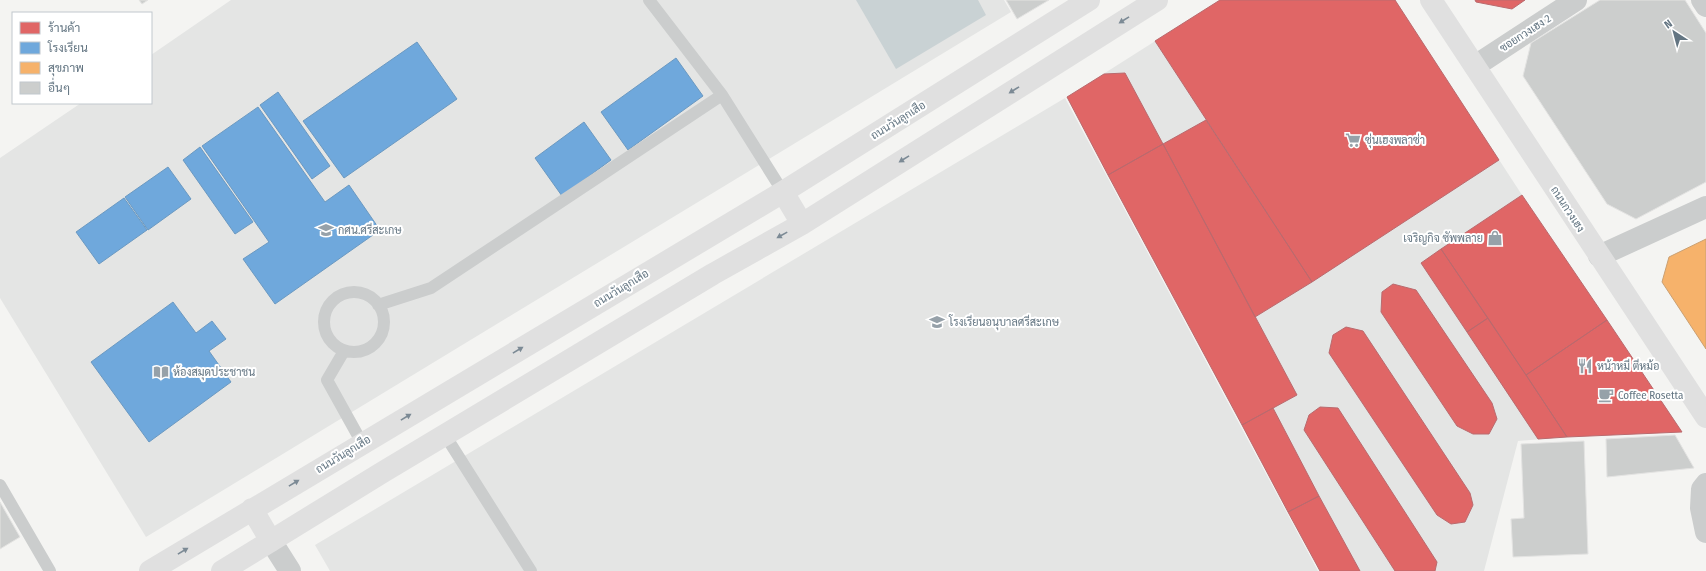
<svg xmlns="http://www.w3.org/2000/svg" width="1706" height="571" viewBox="0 0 1706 571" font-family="'Fira Sans Condensed',Sarabun,sans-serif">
<rect width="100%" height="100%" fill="#f4f4f2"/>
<path fill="#e4e5e4" d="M231 0H1004L1011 12 146 537 0 298V158L81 103H151V55Z
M1220 0H1395L1522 195 1441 249 1567 437 1518 441 1484 571H1320L1067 97Z
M1065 98 1318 571H330L315 545Z"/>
<path fill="#c9d2d4" d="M856 0H978L986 15 896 69Z"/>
<path fill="#e06666" stroke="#ba6a6e" d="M1220 0H1395L1499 160 1312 282 1155 41Z
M1475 0H1525L1512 9 1476 2Z
M1125 73 1163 144 1108 175 1067 97 1104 74Z
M1206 120 1312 282 1255 317 1163 144Z
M1163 144 1297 395 1242 425 1108 175Z
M1522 195 1607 320 1526 375 1441 249Z
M1441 249 1488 318 1467 332 1421 263Z
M1393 284 1416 290 1492 403 1497 419 1489 434H1473L1457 426 1381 312 1382 292Z
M1488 318 1526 375 1567 437 1538 439 1467 332Z
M1607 320 1682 432 1567 437 1526 375Z
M1346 327 1363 331 1470 493 1473 505 1465 522 1451 524 1437 515 1329 353 1333 335Z
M1320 407 1338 408 1437 562 1435 571H1395L1304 430 1309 415Z
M1273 408 1319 496 1288 512 1242 425Z
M1319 496 1360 571H1320L1288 512Z"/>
<path fill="#6fa8dc" stroke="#6b99c1" d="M417 42 457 99 344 178 303 121Z
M676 58 703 96 628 150 601 112Z
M278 92 330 166 312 179 260 105Z
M258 107 325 202 349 185 380 230 275 304 243 259 269 242 202 146Z
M584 122 611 160 562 196 535 158Z
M200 147 253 222 235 234 183 160Z
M168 167 191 199 148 230 125 197Z
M124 198 147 230 99 264 76 232Z
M173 302 196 333 212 321 226 339 209 351 231 382 149 442 91 362Z"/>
<path fill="#f6b26b" stroke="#caa072" d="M1706 239V349L1662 282 1669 257Z"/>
<path fill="#cccecd" stroke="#e3e3e2" d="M139 0H148L142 4Z
M1006 0H1049L1017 19Z
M1600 0H1685L1706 33V182L1636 219 1607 204 1523 76 1531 43Z
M1675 435 1694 468 1607 477 1606 439Z
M1584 441 1588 554 1513 557 1511 519 1524 518 1521 444Z
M0 502 20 537 0 549Z"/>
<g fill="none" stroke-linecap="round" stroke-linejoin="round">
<path stroke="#cbcdcd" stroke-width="12" d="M649 0 722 95 783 192
M324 322a30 30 0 1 1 60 0a30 30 0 1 1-60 0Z
M378 305 431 288 722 95
M344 351 327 380 362 443
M445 435 531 571
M0 485 50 571"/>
<path stroke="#cbcdcd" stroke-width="22" d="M1702 0 1706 6
M1475 66 1576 0
M1599 256 1706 207
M1706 484 1702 489 1701 508 1706 532
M271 541 290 571"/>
<path stroke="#e0e0e0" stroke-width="22" d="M1431 0 1706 417
M783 192 802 224
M252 509 271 541
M150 571 783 192 1089 0
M222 571 383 472 713 274 802 224 1157 0"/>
</g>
<defs><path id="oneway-solid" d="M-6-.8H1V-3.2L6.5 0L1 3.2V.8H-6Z"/></defs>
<g fill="#7c8a95">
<use href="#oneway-solid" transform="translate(1124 20) rotate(148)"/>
<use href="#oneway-solid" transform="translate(1014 90) rotate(148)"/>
<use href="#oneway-solid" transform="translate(904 159) rotate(148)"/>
<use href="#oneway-solid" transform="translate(782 235) rotate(151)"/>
<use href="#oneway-solid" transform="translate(518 350) rotate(-31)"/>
<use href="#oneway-solid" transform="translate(406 417) rotate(-31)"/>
<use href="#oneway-solid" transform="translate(294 483) rotate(-31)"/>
<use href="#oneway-solid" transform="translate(183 551) rotate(-31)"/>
</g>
<defs>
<g id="supermarket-bare" transform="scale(1.2)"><path d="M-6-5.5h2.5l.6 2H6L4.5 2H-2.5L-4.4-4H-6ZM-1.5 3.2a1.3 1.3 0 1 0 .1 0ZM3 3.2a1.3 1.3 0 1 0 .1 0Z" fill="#96a1a9" stroke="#fff" stroke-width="2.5" paint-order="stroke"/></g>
<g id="school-bare" transform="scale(1.2)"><path d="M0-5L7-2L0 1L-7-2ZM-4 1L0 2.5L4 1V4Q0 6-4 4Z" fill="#96a1a9" stroke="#fff" stroke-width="2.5" paint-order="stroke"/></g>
<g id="shop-bare" transform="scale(1.2)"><path d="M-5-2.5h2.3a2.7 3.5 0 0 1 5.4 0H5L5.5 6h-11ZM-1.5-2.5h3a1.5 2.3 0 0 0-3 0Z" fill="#96a1a9" stroke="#fff" stroke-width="2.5" paint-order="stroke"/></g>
<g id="restaurant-bare" transform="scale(1.2)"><path d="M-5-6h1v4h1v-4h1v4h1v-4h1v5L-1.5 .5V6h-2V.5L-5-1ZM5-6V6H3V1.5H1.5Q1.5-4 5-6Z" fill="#96a1a9" stroke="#fff" stroke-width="2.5" paint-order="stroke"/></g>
<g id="library-bare" transform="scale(1.2)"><path d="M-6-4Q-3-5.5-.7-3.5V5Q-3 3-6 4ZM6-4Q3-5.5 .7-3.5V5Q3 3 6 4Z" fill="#96a1a9" stroke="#fff" stroke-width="2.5" paint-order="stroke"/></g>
<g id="cafe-bare" transform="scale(1.2)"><path d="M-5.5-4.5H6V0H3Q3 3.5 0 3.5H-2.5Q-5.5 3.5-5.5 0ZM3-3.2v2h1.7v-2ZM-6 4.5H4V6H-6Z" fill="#96a1a9" stroke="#fff" stroke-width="2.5" paint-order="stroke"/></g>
</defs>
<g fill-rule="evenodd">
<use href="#supermarket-bare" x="1353" y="140"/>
<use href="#school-bare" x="326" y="230"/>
<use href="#shop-bare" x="1495" y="238"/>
<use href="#school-bare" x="937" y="322"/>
<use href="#restaurant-bare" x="1585" y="366"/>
<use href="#library-bare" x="161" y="372"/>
<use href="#cafe-bare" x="1606" y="395"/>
</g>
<g text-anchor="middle" stroke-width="4" stroke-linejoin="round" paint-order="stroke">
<g font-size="11" fill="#637582" stroke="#fff">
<text transform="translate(1525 33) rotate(-33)" y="4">ซอยกวงเฮง 2</text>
<text transform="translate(898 120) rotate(-32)" y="4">ถนนวันลูกเสือ</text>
<text transform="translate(1568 209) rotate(57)" y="4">ถนนกวงเฮง</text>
<text transform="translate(621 288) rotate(-31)" y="4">ถนนวันลูกเสือ</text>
<text transform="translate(343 454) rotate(-31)" y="4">ถนนวันลูกเสือ</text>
</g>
<g font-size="11" fill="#637582" stroke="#fff" text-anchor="start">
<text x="1365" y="144">ซุ่นเฮงพลาซ่า</text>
<text x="338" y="234">กศน.ศรีสะเกษ</text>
<text x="1483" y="242" text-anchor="end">เจริญกิจ ซัพพลาย</text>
<text x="949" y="326">โรงเรียนอนุบาลศรีสะเกษ</text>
<text x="1597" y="370">หน้าหมี ตีหม้อ</text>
<text x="173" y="376">ห้องสมุดประชาชน</text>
<text x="1618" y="399">Coffee Rosetta</text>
</g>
</g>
<rect x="12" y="12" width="140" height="92" fill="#ffffff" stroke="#c1c8cd"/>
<rect x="20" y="22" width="20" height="12" fill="#e06666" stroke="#c1c8cd"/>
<text x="48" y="32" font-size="12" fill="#637582">ร้านค้า</text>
<rect x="20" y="42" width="20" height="12" fill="#6fa8dc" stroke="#c1c8cd"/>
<text x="48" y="52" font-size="12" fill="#637582">โรงเรียน</text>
<rect x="20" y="62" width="20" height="12" fill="#f6b26b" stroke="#c1c8cd"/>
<text x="48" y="72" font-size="12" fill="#637582">สุขภาพ</text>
<rect x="20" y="82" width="20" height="12" fill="#cccecd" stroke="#c1c8cd"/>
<text x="48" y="92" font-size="12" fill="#637582">อื่นๆ</text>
<g transform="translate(1674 32) rotate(324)" stroke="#ffffff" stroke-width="3" paint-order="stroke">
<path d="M0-3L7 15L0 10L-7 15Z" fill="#637582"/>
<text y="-6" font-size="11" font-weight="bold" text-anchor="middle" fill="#637582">N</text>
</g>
</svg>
